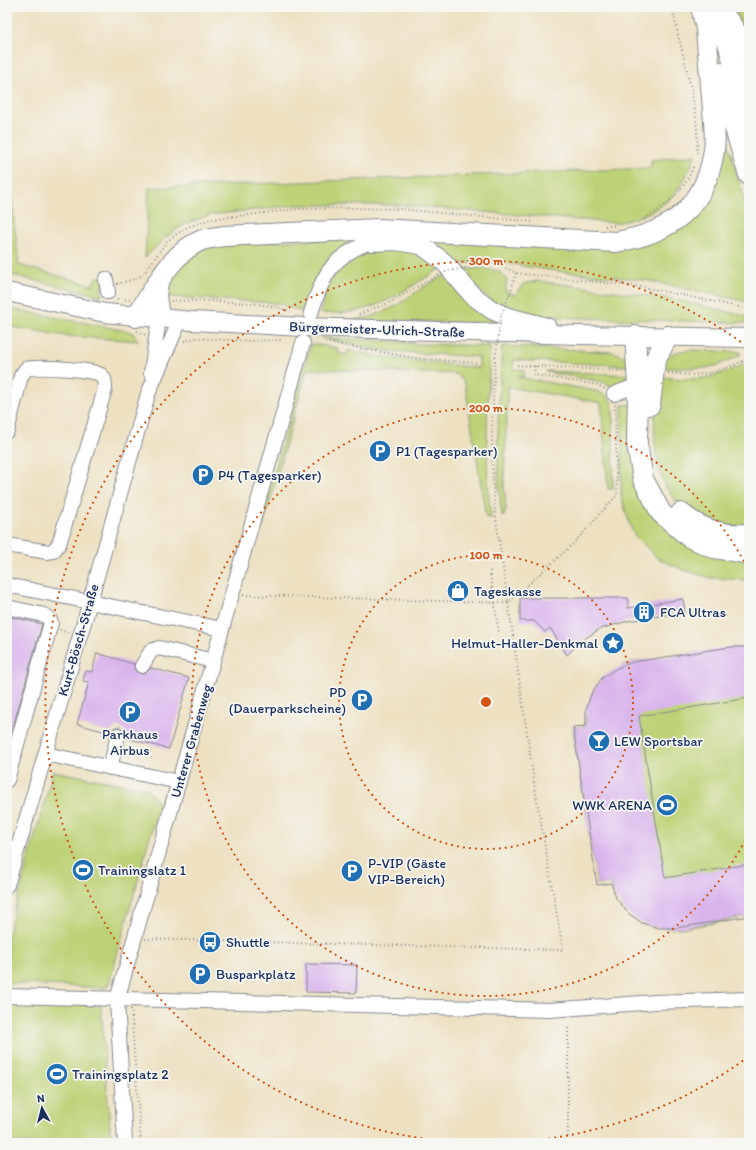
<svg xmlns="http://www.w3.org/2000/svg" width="756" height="1150" viewBox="0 0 756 1150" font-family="Itim,sans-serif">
<rect width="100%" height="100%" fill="#f6f6f2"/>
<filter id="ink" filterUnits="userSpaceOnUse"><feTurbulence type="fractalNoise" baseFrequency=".025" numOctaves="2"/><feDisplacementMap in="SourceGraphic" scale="8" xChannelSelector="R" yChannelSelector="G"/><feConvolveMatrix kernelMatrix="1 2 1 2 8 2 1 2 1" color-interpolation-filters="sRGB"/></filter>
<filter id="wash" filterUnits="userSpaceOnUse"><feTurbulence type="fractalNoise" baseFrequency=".012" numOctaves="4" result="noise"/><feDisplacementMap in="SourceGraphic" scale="16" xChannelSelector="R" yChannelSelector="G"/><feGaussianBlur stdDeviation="0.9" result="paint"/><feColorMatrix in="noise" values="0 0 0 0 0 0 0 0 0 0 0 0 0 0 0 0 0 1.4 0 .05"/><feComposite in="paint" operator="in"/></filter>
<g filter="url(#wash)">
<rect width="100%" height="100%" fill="#ede1c2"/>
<path fill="#bdd276" stroke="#6c806a" d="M734 7H749V38L741 26Z
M722 123 749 215V302L644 280 556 271 492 261 456 264 445 251 432 243V238L552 247 679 224Z
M695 155C680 198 659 214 616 223L399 205H297L210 215 185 224 166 237 145 258 149 188 651 168V160Z
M11 193 19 265 92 285 96 277 104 279 101 296 7 274V194Z
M346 238V244C319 266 315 280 303 312L277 303 171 297 165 294 167 285 176 269 209 245Z
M407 246 442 268C398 293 374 317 320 313L325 294 334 275 349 260 371 249Z
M482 268 499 271 507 280 505 291 515 295 523 284 537 281 674 299 749 317V323L552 317C508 312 489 306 461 270Z
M447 274 510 323 349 321 373 316 394 307 425 286Z
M7 308 132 332 139 341 66 336 7 326Z
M321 338 394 341 419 344 490 346C488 404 484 460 491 518H486L465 384 457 374 307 369 263 526 259 524 311 344 338 348 337 353 347 355 348 350 375 356 479 368V357L386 351Z
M502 346 613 352C622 355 626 357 630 366L514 360 513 369 524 370V377L517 376V377L596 391C606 394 610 397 613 408V489H608L601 403 508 387 504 483 506 510 504 516H502C494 459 499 403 502 346Z
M693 350 740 352V356L718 365 705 368H661C665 352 678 351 693 350Z
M749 364V529C733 526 713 526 698 520 693 519 689 514 686 511 646 479 653 421 659 377 676 378 696 381 713 376 726 373 736 366 749 364Z
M546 371 631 375 630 380 613 387 603 382 546 372Z
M622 405H638L637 444 661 513 749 554V580L711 578 683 570 657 558 635 536 631 528 621 497Z
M749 648V916C694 925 637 950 610 883L597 885 573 727 585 726C587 691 600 673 633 662Z
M53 771 147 789 159 804 109 984 105 988 7 983V937Z
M7 1004 101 1005 111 1143H7Z"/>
<g id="blocks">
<path fill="#d8b3ec" d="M520 598H628V608L683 599 685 612 628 621 600 629 584 639 567 655 550 628 545 632 534 621H520Z
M7 616 42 624 7 748Z
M730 647H749V698L639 716 665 878 749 864V916L676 928H659L642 923 628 913 616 898 611 883 597 885 573 727 586 726V709L592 692 602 678 617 668 633 662Z
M97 653 134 664 135 670 141 674 146 673 151 668 189 678 169 749 126 738V732L120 727H115L110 733 77 724 89 682 83 681 86 671 92 672Z
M306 964 357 965 356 993 306 992Z"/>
</g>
</g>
<g filter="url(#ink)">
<use href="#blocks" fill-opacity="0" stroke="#848890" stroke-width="1"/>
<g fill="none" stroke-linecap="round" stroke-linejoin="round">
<g stroke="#848890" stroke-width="16">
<path id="minor" d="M106 279 108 292
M311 313C323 275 331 257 370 242
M151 373 159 318
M614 394 638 385
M7 431 21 376 26 369C35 366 94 369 101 375 105 379 105 384 105 389L59 544 53 551 48 552 7 545
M7 585 222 629
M7 607 44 615 49 618 51 623 7 780
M142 666 151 651 159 648 213 661
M45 754 179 782
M110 768 118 735
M7 885 87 612 148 394 180 320
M7 996 549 1010 655 1002 749 999
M125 1143 117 1000 303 343"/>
</g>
<g stroke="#848890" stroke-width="20">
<path id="major" d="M370 242 396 241 421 245 444 262 472 295 492 310 508 317 547 327
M7 292 105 313 192 321 303 327 579 335 749 338"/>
</g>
<g stroke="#848890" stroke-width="22">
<path id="highway" d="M701 7 709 41
M718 7 749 118
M728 20 749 52
M718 72 749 175
M158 283 156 295 159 318
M136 317C154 290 171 252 202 240 209 238 217 237 224 236L379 229 616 242C671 233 706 207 714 150 716 137 714 123 713 110 711 83 708 56 706 28
M635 336 638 385 637 444 643 479 661 513 689 537 714 548 749 554
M650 405 655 360 668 336
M681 513C701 530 723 536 749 534"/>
</g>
<path stroke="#848890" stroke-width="2" stroke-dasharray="1 3" stroke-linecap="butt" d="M672 7C681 54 700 105 697 153
M644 219C668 206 684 191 694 165
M605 226H617
M482 265C495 264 505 267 516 273L643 287 749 309
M117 284 138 278 144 273 167 241 187 227 211 219 299 209 352 208 399 209 535 222
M510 293 516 273
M117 299 131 300
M171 301C193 300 274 301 290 312
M359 314 391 302 427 281
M137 331 146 335
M184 341 195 338 247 341 281 340
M325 342 415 358 476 363
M517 365 623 371
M535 366 534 375 598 385 605 389
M668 373 691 375 715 372 749 359
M490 571 499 634
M243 595 508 603 574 543 617 495 615 404
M60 630 69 633
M145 939 563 950 535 789 496 519C490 466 492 414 495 361
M131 1009 141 1143
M568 1028V1143"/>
<use href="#minor" stroke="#fff" stroke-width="14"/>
<use href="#major" stroke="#fff" stroke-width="18"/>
<use href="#highway" stroke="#fff" stroke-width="20"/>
<path stroke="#848890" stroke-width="2" stroke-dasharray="1 3" stroke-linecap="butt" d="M427 281 448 271 482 265
M495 361 501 316 510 293"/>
</g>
</g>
<g fill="none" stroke="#d45514" stroke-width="2" stroke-dasharray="2 4">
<circle cx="486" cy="702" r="147"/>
<path d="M748 835A294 294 0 1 1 748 569"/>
<path d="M748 1057A441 441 0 0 1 490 1143M482 1143A441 441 0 1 1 748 347"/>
</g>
<defs>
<g id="parking-disc" transform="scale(1.15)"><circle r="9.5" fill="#1f6fb2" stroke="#f6f6f2"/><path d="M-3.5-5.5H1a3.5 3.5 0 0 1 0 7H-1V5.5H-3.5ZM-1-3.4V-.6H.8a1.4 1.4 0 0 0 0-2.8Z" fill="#fff"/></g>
<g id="shop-disc" transform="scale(1.15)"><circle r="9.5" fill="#1f6fb2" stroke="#f6f6f2"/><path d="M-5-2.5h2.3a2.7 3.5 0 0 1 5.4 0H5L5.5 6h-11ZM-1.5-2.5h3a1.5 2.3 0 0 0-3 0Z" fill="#fff"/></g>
<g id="building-disc" transform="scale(1.15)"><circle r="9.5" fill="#1f6fb2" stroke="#f6f6f2"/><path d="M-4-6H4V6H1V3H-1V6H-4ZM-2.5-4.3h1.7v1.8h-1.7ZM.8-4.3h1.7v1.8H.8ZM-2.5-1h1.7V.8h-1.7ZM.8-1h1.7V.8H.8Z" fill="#fff"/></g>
<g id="sight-disc" transform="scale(1.15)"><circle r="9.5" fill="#1f6fb2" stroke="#f6f6f2"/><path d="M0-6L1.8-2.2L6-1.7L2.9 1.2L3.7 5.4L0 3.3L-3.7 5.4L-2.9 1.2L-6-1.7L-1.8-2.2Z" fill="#fff"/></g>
<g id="bar-disc" transform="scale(1.15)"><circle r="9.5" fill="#1f6fb2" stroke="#f6f6f2"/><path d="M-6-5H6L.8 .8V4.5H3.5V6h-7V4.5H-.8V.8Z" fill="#fff"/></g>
<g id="stadium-disc" transform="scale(1.15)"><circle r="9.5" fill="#1f6fb2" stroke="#f6f6f2"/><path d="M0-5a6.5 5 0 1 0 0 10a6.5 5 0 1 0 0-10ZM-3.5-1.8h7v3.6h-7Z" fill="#fff"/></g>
<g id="bus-disc" transform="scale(1.15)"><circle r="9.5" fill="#1f6fb2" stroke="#f6f6f2"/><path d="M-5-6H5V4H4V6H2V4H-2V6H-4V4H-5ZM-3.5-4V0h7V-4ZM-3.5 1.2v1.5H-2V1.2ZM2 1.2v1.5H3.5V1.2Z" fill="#fff"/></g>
</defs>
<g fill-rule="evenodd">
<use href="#parking-disc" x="380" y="451"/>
<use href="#parking-disc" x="203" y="475"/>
<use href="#shop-disc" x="458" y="591"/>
<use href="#building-disc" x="644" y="612"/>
<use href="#sight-disc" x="613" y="643"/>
<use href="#parking-disc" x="362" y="700"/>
<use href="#parking-disc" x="130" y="712"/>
<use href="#bar-disc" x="599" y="741"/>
<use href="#stadium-disc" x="667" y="805"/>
<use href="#stadium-disc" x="83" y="870"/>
<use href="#parking-disc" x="352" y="871"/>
<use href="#bus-disc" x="210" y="942"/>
<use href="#parking-disc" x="200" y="974"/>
<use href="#stadium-disc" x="57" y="1074"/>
</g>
<g text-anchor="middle" stroke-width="3.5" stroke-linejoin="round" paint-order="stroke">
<g font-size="14" fill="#1b2f5e" stroke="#f6f6f2">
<text transform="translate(377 329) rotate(2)" y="5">Bürgermeister-Ulrich-Straße</text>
<text transform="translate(78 640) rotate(-74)" y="5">Kurt-Bösch-Straße</text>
<text transform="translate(191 741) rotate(-74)" y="5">Unterer Grabenweg</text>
</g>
<g font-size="14" fill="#1b2f5e" stroke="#f6f6f2" text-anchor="start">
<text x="396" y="456">P1 (Tagesparker)</text>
<text x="218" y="480">P4 (Tagesparker)</text>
<text x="474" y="596">Tageskasse</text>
<text x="660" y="617">FCA Ultras</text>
<text x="598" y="648" text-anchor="end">Helmut-Haller-Denkmal</text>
<text x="346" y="697" text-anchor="end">PD<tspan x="346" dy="16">(Dauerparkscheine)</tspan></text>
<text x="130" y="739" text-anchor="middle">Parkhaus<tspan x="130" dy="16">Airbus</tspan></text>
<text x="614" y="746">LEW Sportsbar</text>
<text x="652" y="810" text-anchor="end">WWK ARENA</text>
<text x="368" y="868">P-VIP (Gäste<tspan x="368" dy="16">VIP-Bereich)</tspan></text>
<text x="98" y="875">Trainingslatz 1</text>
<text x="226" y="947">Shuttle</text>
<text x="216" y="979">Busparkplatz</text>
<text x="72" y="1079">Trainingsplatz 2</text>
</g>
</g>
<circle cx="486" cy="702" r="6" fill="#d45514" stroke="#f6f6f2" stroke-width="2"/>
<g font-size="12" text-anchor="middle" font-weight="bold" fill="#d45514" stroke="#f6f6f2" stroke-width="3.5" stroke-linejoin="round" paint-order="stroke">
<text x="486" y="265">300 m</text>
<text x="486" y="412">200 m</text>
<text x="486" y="559">100 m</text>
</g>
<rect width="756" height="1150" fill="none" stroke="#f6f6f2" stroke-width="24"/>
<g transform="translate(42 1108) rotate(353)" stroke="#f6f6f2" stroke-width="3" paint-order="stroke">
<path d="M0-3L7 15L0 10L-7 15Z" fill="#1b2f5e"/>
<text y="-6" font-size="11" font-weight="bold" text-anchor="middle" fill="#1b2f5e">N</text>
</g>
</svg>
